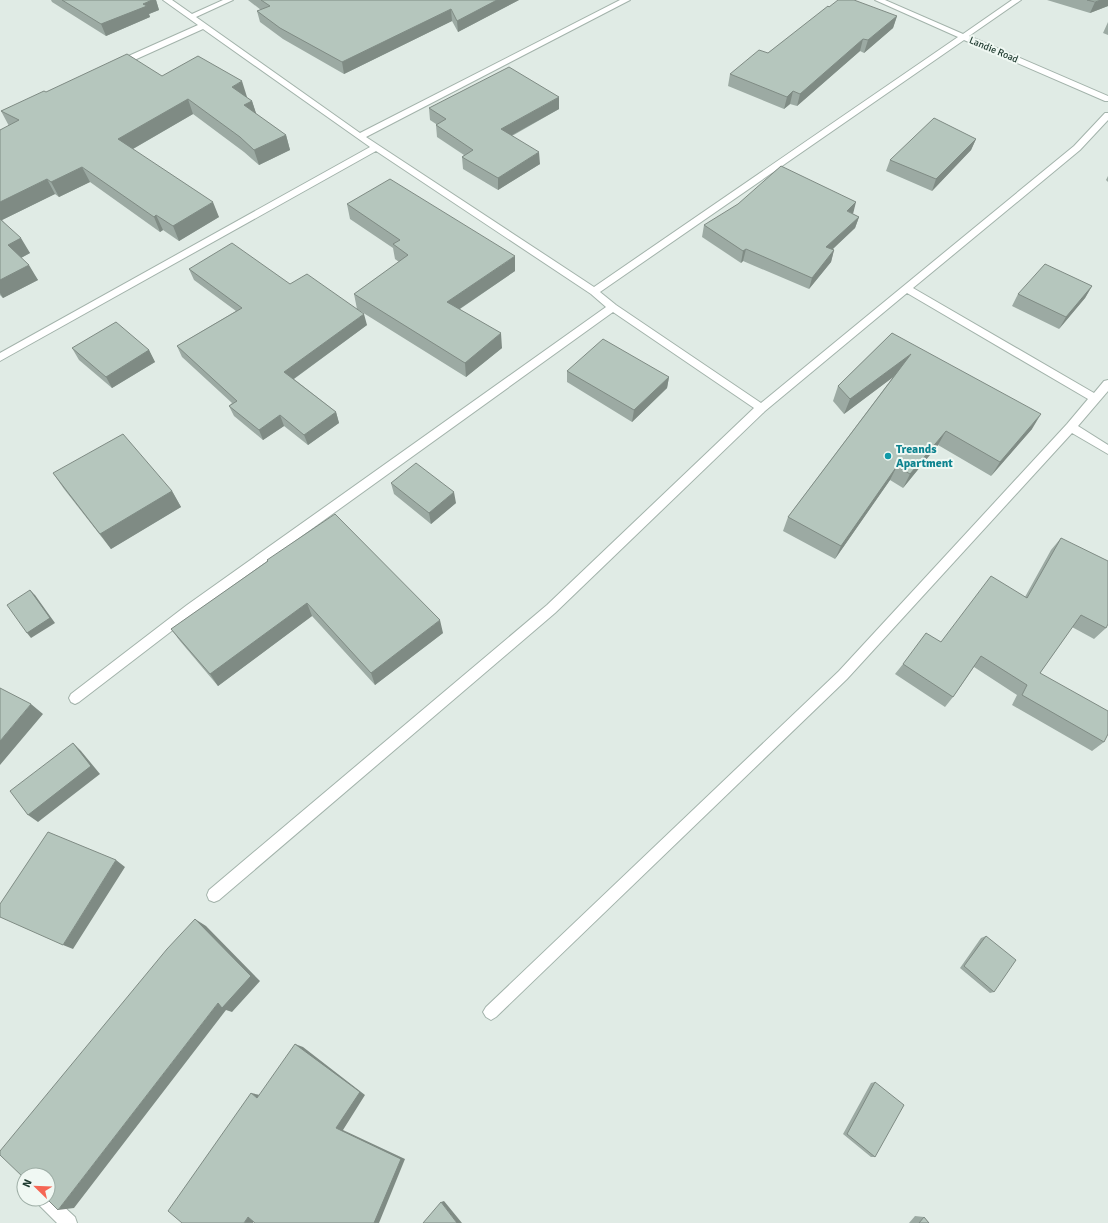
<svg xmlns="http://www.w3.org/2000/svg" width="1108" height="1223" viewBox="0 0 1108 1223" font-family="Signika,sans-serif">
<rect width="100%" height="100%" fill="#e0ebe5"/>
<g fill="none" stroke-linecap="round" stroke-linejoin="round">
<g stroke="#a3b3ab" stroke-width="2">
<path id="street" d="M163 0H172L192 14 223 0H233L196 17 360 133 620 0H630L366 137 594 287 958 37 875 0H885L963 34 1012 0H1021L969 36 1108 96V101H1105L964 40 600 292 616 305 761 403 1074 146 1105 113H1108V120L1080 150 913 288 1094 393 1104 381 1108 380V391L1078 426 1108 445V454L1072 433 847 679 496 1017 491 1020 486 1017 483 1012 486 1007 839 671 1067 424 1088 399 907 293 765 411 555 613 219 900 214 902 209 900 207 895 209 890 547 605 754 408 613 312 195 613 79 702 75 704 71 702 69 698 71 694 187 605 606 307 591 294 376 151 0 361V353L370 147 203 29 121 66H115V62L198 25Z
M48 1192 75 1217 77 1223H57L39 1205 37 1199H48Z"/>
</g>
<use href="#street" fill="#fff" fill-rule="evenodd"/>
</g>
<path fill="#9caaa3" d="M51 0H156L159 10 149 14 150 17 106 36 52 2Z
M248 0H519L458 32 452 21 344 74 283 39 260 22 257 11 261 10Z
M1047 0H1108V6L1090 13Z
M829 7 897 16 893 28 864 53 860 51 797 106 790 104 784 109 728 86 730 74 768 53Z
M1108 22V35L1103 33Z
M162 76 247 97H246L252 101 256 114 286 135 290 150 259 165 244 152 193 114 133 149 219 217 179 241 163 230 160 232 90 182 59 197 55 194 2 220 30 253 21 258 38 280 3 298 0 295V130L9 126 1 111 46 92Z
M429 108 559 109 512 136 540 164 498 190 463 169 462 157 464 155 437 137 436 125V124L430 120Z
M976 139 971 150 932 191 886 171 890 160Z
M1108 176V182L1106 180Z
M347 204 515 271 460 309 502 348 466 377 357 309 354 294 399 262 395 259 393 248 350 219Z
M853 214 859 217 855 228 833 249 834 250 831 262 809 289 743 261 741 263 702 237 704 225Z
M189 269 290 284 367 325 294 379 336 412 339 423 308 445 284 426 263 440 234 416 229 406 232 403 182 357 177 346 236 311 194 280Z
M1092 286 1085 298 1059 329 1012 306 1018 294Z
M892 333 1032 429 991 476 938 445 903 488 890 480 835 559 783 531 788 517 893 377 844 414 833 401 838 386Z
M72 348 149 350 155 362 112 388 79 360Z
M567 371 669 377 667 388 632 422 567 382Z
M53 473 172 491 181 507 111 549 64 489Z
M391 483 456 503 431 524 394 494Z
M1061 538 1106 628 1094 639 1072 627 1040 673 1104 742 1092 751 1012 705 1017 695 974 667 953 697 945 707 895 674 903 664 941 642 1025 597 1051 550Z
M267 560 443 633 375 685 312 616 218 686 180 641 171 629 268 561Z
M986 936 994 992 990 993 960 968 981 938Z
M875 1082V1157H871L843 1134 871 1083Z
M915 1216 924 1217 929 1223H909Z"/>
<path fill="#7f8b84" d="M152 0H156L159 10 149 14 150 17 106 36 101 24Z
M497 0H519L458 32 457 21Z
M1101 0H1108V6L1090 13 1095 2Z
M451 9 452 21 344 74 342 62Z
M897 16 893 28 864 53 868 40Z
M863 39 860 51 797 106 800 94Z
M242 81 247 97 237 103 232 87Z
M793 91 790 104 784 109 787 97Z
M559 97V109L501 141V129Z
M188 99 193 114 124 154 118 139Z
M252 101 257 116 244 105Z
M286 135 290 150 259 165 254 150Z
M976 139 971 150 932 191 936 179Z
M539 152 540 164 498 190V178Z
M82 167 90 182 59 197 51 182Z
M47 179 55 194 0 221V202Z
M213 202 219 217 179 241 173 226Z
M856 202 853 214 847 211Z
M156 215 163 230 160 232 154 217Z
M859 217 855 228 823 258 826 247Z
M21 238 30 253 17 260 8 245Z
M746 249 743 261 741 263 743 251Z
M834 250 831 262 809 289 812 278Z
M515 256V271L449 316 447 302Z
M29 265 38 280 3 298 0 293V280Z
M1092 286 1085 298 1059 329 1066 317Z
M364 314 367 325 288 383 284 372Z
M501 333 502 348 466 377 465 363Z
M149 350 155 362 112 388 106 377Z
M911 354 904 369 844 414 850 399Z
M669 377 667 388 632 422 634 410Z
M336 412 339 423 308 445 304 435Z
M1041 414 1032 429 991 476 1000 462Z
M280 415 284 426 263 440 259 430Z
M946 431 938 445 903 488 910 474Z
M897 466 890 480 835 559 841 546Z
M172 491 181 507 111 549 100 534Z
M454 492 456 503 431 524 429 513Z
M30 590 35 595 55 623 31 638 27 633Z
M307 603 312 616 218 686 210 674Z
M440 620 443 633 375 685 371 673Z
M31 704 43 714 0 765V741Z
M73 743 81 751 100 774 38 822 28 815Z
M116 860 125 867 73 949 63 945Z
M195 919 206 926 260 981 232 1012 226 1010 74 1208 58 1210 218 1003Z
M295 1044 303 1047 365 1095 343 1130 405 1159 379 1223H374L336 1128Z
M251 1093 260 1095 257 1098Z
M444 1201 462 1223H457L441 1202Z
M258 1215 253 1223H244L248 1217Z"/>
<path fill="#b5c6bd" stroke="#7f8b84" d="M62 0H152L143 4 147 6 101 24Z
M261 0H497L457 21 451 9 342 62 280 28 257 11 270 6Z
M838 0H854L897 16 868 40 863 39 800 94 793 91 787 97 730 74 759 50 768 53 828 6 829 7Z
M1087 0H1101L1095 2Z
M127 54 162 76 198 56 242 81 232 87 252 101 244 105 286 135 254 150 240 137 188 99 118 139 213 202 173 226 156 215 154 217 82 167 51 182 47 179 0 202V130L19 120 1 111 44 91 46 92Z
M509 67 559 97 501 129 539 152 498 178 462 157 473 150 436 125 446 119 429 108Z
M934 118 976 139 936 179 890 160Z
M781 166 856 202 847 211 859 217 826 247 834 250 812 278 746 249 743 251 704 225 738 204Z
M390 179 515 256 447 302 501 333 465 363 354 294 408 255 393 244 400 240 347 204Z
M0 219 21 238 8 245 29 265 0 280Z
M232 243 290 284 307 274 364 314 284 372 336 412 304 435 280 415 259 430 229 406 237 401 177 346 242 308 189 269Z
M1045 264 1092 286 1066 317 1018 294Z
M116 322 149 350 106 377 72 348Z
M892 333 1041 414 1000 462 946 431 910 474 897 466 841 546 788 517 911 354 850 399 838 386Z
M603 339 669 377 634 410 567 371Z
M123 434 172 491 100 534 53 473Z
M416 463 454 492 429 513 391 483Z
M335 514 440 620 371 673 307 603 210 674 171 629 268 561 267 560Z
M1061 538 1108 561V624L1106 628 1081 615 1040 673 1108 711V734L1104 742 1022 695 1027 685 981 656 953 697 903 664 926 633 941 642 991 576 1027 598Z
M30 590 50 618 27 633 7 605Z
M0 688 31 704 0 741Z
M73 743 91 766 28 815 10 791Z
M48 832 116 860 63 945 0 917V904Z
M195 919 251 976 222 1008 218 1003 58 1210 47 1199H48V1175H24V1178L0 1155V1151L167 949Z
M986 936 1016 960 994 992 964 966Z
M295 1044 360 1092 336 1128 401 1159 374 1223H255L248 1217 244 1223H182L168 1211 251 1093 257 1098Z
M875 1082 904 1105 875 1157 847 1134Z
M441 1202 457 1223H423Z
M924 1217 929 1223H919Z"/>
<circle fill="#0f9aa8" stroke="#f0f8f3" stroke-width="1.5" cx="888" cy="456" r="4"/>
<g text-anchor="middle" stroke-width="4" stroke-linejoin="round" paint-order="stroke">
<g font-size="10" fill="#203c31" stroke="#f0f8f3">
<text transform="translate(994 49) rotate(23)" y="4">Landie Road</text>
</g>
<g font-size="12" font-weight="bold" fill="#0d838f" stroke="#f0f8f3" text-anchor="start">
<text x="896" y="453">Treands<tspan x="896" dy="14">Apartment</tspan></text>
</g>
</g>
<g transform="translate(36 1187) rotate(293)"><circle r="19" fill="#f0f8f3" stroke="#9dada5"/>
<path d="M0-3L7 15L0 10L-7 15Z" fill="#f56654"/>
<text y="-6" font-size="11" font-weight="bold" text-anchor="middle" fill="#203c31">N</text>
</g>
</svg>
